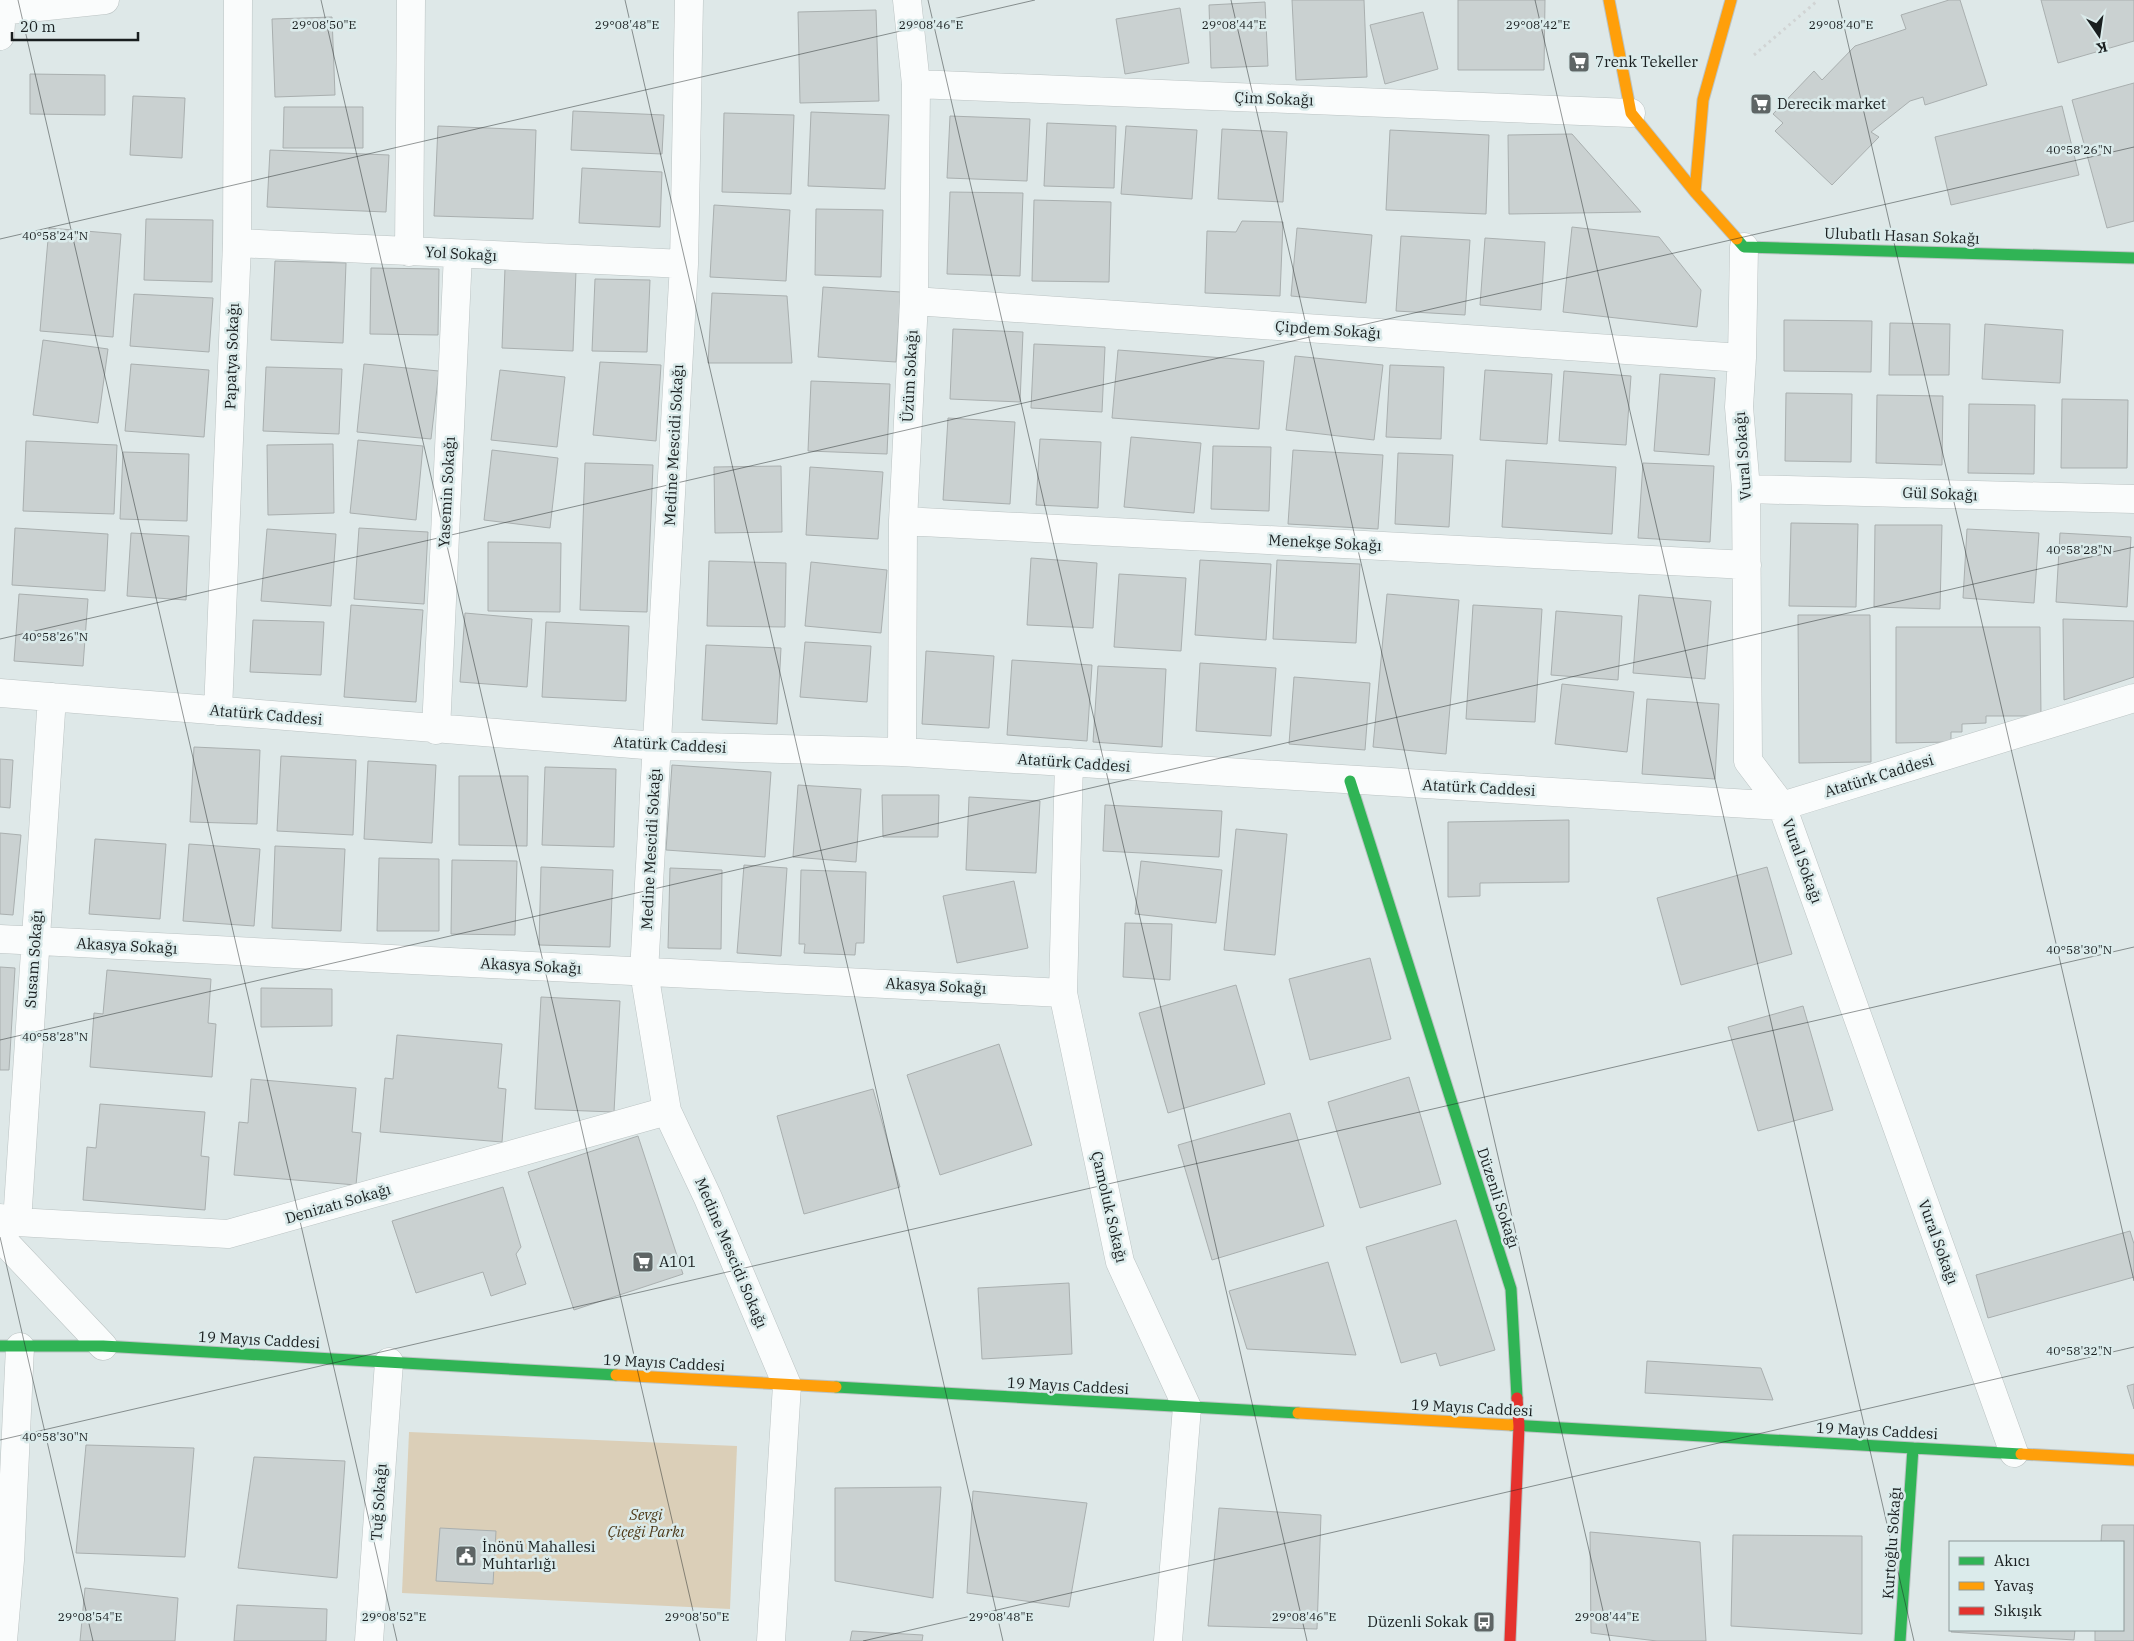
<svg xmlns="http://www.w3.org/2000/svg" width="2134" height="1641" viewBox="0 0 2134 1641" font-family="'IBM Plex Serif',serif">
<rect width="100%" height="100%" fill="#dee8e8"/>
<path fill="#dbcfb8" d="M409 1432 737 1446 730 1609 402 1593Z"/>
<path fill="#cad1d1" stroke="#a9afaf" d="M1292 0H1364L1367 77 1296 80Z
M1458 0H1545L1544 70H1458Z
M1949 0H1960L1987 85 1925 105 1923 97 1910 101 1871 132 1879 137 1832 185 1775 131 1783 123 1773 114 1814 71 1822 80 1855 46 1906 29 1901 15Z
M2041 0H2134V41L2058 63Z
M1265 2 1268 66 1211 68 1209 5Z
M1180 8 1189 63 1125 74 1116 19Z
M876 10 879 101 800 103 798 12Z
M1423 12 1438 69 1385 84 1370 25Z
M332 17 335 95 275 97 272 19Z
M30 74 105 75V115L30 114Z
M2134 83V221L2107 228 2072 100Z
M133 96 185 98 182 158 130 155Z
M2062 106 2079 175 1951 205 1935 137Z
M284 107H363V148H283Z
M573 111 664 115 662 154 571 150Z
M811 112 889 115 885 189 808 186Z
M724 113 794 115 791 194 722 192Z
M950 116 1030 119 1027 181 947 178Z
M1047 123 1116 126 1114 188 1044 186Z
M438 126 536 130 533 219 434 216Z
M1126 126 1197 130 1192 199 1121 194Z
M1222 129 1287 132 1283 202 1218 199Z
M1390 130 1489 135 1486 214 1386 210Z
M1572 134 1641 212 1509 214 1508 135Z
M270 150 389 155 386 212 267 207Z
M582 168 662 172 660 227 579 223Z
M950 192 1023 193 1020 276 947 274Z
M1034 200 1111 202 1109 282 1032 281Z
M714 205 790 210 786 281 710 277Z
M816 209 883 210 881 277 815 275Z
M146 219 213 220 212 282 144 280Z
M1242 221 1283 222 1280 296 1205 293 1207 231 1236 232Z
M1572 227 1659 237 1701 290 1697 327 1563 312Z
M49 228 121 234 113 337 40 331Z
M1297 228 1372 235 1366 303 1291 296Z
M1401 236 1470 240 1465 315 1396 311Z
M1485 238 1545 242 1541 310 1480 305Z
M275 261 346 263 343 343 271 340Z
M371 268 439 269 438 335 370 334Z
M505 268 576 271 573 351 502 348Z
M595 279 650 280 647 352 592 351Z
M823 287 901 292 896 362 818 357Z
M712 293 787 296 792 363H708Z
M134 294 213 298 209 352 130 346Z
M1784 320 1872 321 1871 372 1784 371Z
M1890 323 1950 324 1949 375H1889Z
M1985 324 2063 330 2060 383 1982 379Z
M953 329 1023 332 1020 402 950 399Z
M43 340 108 349 98 423 33 415Z
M1034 344 1105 347 1102 412 1031 408Z
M1118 350 1264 361 1259 429 1112 418Z
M1295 356 1383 365 1374 440 1286 430Z
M600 362 661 365 656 441 593 435Z
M131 364 209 370 204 437 125 431Z
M364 364 439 371 431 439 357 432Z
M1390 365 1444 367 1441 439 1386 437Z
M266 367 342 369 339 434 263 431Z
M500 370 565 377 557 447 491 440Z
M1485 370 1552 374 1547 444 1480 440Z
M1564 371 1631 376 1626 445 1559 441Z
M1660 374 1715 378 1709 455 1654 451Z
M811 381 890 384 887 454 808 451Z
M1786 393 1852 394 1851 462 1785 461Z
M1877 395 1943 396 1942 465 1876 463Z
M2062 399 2128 400 2127 468H2061Z
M1969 404 2035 405 2034 474 1968 473Z
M948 418 1015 422 1010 504 943 500Z
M1131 437 1201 443 1194 513 1124 507Z
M1040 439 1101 442 1098 508 1036 505Z
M358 440 423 446 416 520 350 513Z
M26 441 117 445 114 514 23 511Z
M333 444 334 513 268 515 267 445Z
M1213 446 1271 447 1269 511 1211 509Z
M492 450 558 458 550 528 484 520Z
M1293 450 1383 455 1378 529 1288 524Z
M123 452 189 454 187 521 120 519Z
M1398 453 1453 455 1449 527 1395 524Z
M1506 460 1616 467 1612 534 1502 527Z
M585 463 653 465 647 612 580 610Z
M1643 463 1714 466 1710 542 1638 538Z
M781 466 782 532 715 533 714 467Z
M810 467 883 472 878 539 806 535Z
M1791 523 1858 524 1856 607 1789 606Z
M1875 525H1942L1940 609 1874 607Z
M15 528 108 534 105 591 12 585Z
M359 528 428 532 424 604 354 599Z
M267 529 336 534 331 606 261 601Z
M1967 529 2039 533 2034 603 1963 598Z
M131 533 189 536 186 600 127 596Z
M2060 533 2131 537 2127 607 2056 602Z
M488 542 561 543 560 612 488 611Z
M1031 558 1097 563 1093 628 1027 625Z
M1200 560 1271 564 1266 640 1195 635Z
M1277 560 1360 564 1356 643 1273 639Z
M709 561 786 563 785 627 707 626Z
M811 562 887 570 881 633 805 626Z
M1119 574 1186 578 1181 651 1114 647Z
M19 594 88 599 83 666 14 661Z
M1387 594 1459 600 1446 754 1373 747Z
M1639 595 1711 601 1705 679 1633 673Z
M351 605 423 610 416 702 344 697Z
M1473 605 1542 609 1535 722 1466 719Z
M1556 611 1622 616 1618 680 1551 675Z
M465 613 532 619 527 687 460 682Z
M1798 615H1870L1871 762 1799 763Z
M2063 619 2134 621V677L2064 700Z
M253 620 324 622 321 675 250 672Z
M546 622 629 626 626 701 542 697Z
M1896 627H2040L2041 716H1986V723L1962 724V732H1951V742L1896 743Z
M805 642 871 646 867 702 800 697Z
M706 645 781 648 777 724 702 720Z
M926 651 994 656 989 728 922 724Z
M1012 660 1092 665 1087 741 1007 735Z
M1200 663 1276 668 1271 736 1196 731Z
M1098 666 1166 669 1162 747 1093 742Z
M1294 677 1370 683 1365 750 1289 744Z
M1562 684 1634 692 1627 752 1555 744Z
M1647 699 1719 704 1715 779 1642 774Z
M194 747 260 750 257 824 190 822Z
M281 756 356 760 353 835 277 831Z
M0 759 13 760 10 808 0 807Z
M368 761 436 765 432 843 364 839Z
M672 765 771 772 765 857 666 850Z
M545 767 616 769 614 847 542 845Z
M459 776H528L527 846 459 845Z
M798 785 861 789 856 862 793 857Z
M882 795H939L938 837H883Z
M969 797 1040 801 1036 873 966 870Z
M1105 805 1222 811 1219 857 1103 851Z
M1569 820V882L1480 883V896L1448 897V822Z
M1236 829 1287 834 1275 955 1224 950Z
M0 833 21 835 13 915 0 914Z
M95 839 166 844 160 919 89 914Z
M189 844 260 849 254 926 183 921Z
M275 846 345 849 341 931 272 928Z
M379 858 439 859V931H377Z
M452 860 517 861 515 935 451 934Z
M1141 861 1222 870 1216 923 1135 914Z
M744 865 787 868 781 956 737 953Z
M541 867 613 870 610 947 539 945Z
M1767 867 1792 954 1681 985 1657 898Z
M670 868 722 870 721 949 668 948Z
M801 870 866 872 864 943H856L855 955 804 953 805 944H799Z
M1014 881 1028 948 957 963 943 896Z
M1125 923 1172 924 1170 980 1123 977Z
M1370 958 1391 1039 1310 1060 1289 979Z
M0 967 15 968 9 1070H0Z
M107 970 211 979 208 1023 216 1024 212 1077 90 1067 94 1013 103 1014Z
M1236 985 1265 1084 1168 1113 1139 1013Z
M261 988 332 989V1026L261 1027Z
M541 997 620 1001 614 1112 535 1109Z
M1803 1006 1833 1110 1758 1131 1728 1027Z
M397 1035 502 1044 498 1088 506 1089 502 1142 380 1132 385 1078 393 1079Z
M999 1044 1032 1145 940 1175 907 1075Z
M1409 1077 1441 1184 1360 1208 1328 1102Z
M251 1079 356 1088 352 1132 361 1133 356 1185 234 1175 239 1122 248 1123Z
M873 1089 900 1187 804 1214 777 1116Z
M100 1104 205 1112 201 1156 209 1157 205 1210 83 1200 87 1147 96 1148Z
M1290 1113 1324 1226 1212 1260 1178 1145Z
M638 1136 683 1274 574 1310 528 1172Z
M503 1187 521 1247 516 1254 526 1284 491 1296 483 1272 416 1293 392 1221Z
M1456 1220 1495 1350 1440 1366 1436 1353 1401 1363 1366 1247Z
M2130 1231 2134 1244V1277L1988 1318 1976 1275Z
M1328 1262 1356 1355 1247 1349 1229 1291Z
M1069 1283 1072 1354 982 1359 978 1288Z
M1647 1361 1761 1368 1773 1400 1645 1393Z
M2134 1384V1409L2127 1386Z
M86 1445 194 1448 185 1557 76 1553Z
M254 1457 345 1461 337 1578 238 1568Z
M941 1487 933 1598 835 1581V1488Z
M973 1491 1087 1503 1069 1607 967 1593Z
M1219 1508 1321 1515 1317 1629 1208 1626Z
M2102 1525H2134V1641H2095V1630H2123V1542H2101Z
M440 1528 496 1531 493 1584 436 1581Z
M1590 1532 1700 1542 1706 1641H1657L1591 1633Z
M1733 1535 1862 1536V1634L1731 1626Z
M85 1588 178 1598 175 1641H80Z
M237 1605 327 1609 326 1641H234Z
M1952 1630H2075L2074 1640 1951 1632Z
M852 1631 923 1635 922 1641H850Z"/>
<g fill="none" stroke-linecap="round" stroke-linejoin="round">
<g stroke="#bbc3c3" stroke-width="29">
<path id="street" d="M689 0 684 264 644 972 667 1111 708 1198 787 1385 771 1641
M0 11 105 0
M0 36 2 11
M916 84 1631 113
M237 243 684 264
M1744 247 1742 358 1739 407 1746 489 1748 761 1782 806 2014 1453
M409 252 411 0
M914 301 1742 358
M1746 489 2134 499
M903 521 1747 565
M0 693 657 746 902 752 1782 806 2134 698
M218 711 237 243 238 0
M436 730 458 254
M902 752 903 521 914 301 916 84 907 0
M1069 762 1063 993 1120 1262 1187 1407 1168 1641
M0 939 1063 993
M0 1218 17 1222 228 1234 667 1111
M17 1222 52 697
M0 1237 103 1346
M3 1641 10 1560 20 1347
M369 1641 389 1362"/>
</g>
<g stroke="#bbc3c3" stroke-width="13">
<path id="fast" d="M1737 239 1744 247 2134 258
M1350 781 1511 1289 1517 1398
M0 1346H103L616 1375
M836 1387 1298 1413
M1511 1425 1913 1448
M1900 1641 1913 1448 2021 1454"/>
</g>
<g stroke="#bbc3c3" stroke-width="13">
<path id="slow" d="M1609 0 1631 113 1695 192 1737 239
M1695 192 1703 100 1731 0
M616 1375 836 1387
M1298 1413 1511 1425
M2021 1454 2134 1460"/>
</g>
<g stroke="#bbc3c3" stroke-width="13">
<path id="jam" d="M1510 1641 1519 1426 1517 1398"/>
</g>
<path stroke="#d1d4d4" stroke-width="3" stroke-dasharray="2.5 4" stroke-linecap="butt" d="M1754 55 1816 2 1815 0"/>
<use href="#street" stroke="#fafcfc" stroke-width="28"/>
<use href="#fast" stroke="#30b455" stroke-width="11"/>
<use href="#slow" stroke="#ff9f0a" stroke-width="11"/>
<use href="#jam" stroke="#e5322d" stroke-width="11"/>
</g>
<path fill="none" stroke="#191e1f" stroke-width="1" stroke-opacity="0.45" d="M18 0 397 1641M321 0 700 1641M625 0 1003 1641M928 0 1307 1641M1231 0 1610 1641M1535 0 1914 1641M1838 0 2134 1281M0 239 1035 0M0 639 2134 147M0 1040 2134 547M0 1237 93 1641M0 1440 2134 947M863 1641 2134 1347"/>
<defs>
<g id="supermarket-square" transform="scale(1.125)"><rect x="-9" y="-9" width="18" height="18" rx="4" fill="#5e6565" stroke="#dbebeb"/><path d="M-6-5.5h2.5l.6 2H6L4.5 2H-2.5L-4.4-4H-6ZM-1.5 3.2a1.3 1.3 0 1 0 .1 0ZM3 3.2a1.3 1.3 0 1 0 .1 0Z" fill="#fff"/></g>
<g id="civic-square" transform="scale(1.125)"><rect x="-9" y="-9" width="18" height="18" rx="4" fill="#5e6565" stroke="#dbebeb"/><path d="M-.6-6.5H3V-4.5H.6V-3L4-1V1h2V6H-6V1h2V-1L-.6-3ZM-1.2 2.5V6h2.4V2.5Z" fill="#fff"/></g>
<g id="bus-square" transform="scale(1.125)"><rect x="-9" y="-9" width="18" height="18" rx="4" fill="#5e6565" stroke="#dbebeb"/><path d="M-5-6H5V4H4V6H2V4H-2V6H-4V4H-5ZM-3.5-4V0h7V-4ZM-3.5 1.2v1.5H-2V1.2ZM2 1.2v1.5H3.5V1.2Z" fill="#fff"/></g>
</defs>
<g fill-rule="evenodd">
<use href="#supermarket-square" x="1579" y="62"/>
<use href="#supermarket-square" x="1761" y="104"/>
<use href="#supermarket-square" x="643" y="1262"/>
<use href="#civic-square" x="466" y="1556"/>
<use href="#bus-square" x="1484" y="1622"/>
</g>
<g text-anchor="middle" stroke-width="5" stroke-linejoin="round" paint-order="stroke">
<g font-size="15" fill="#191e1f" stroke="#dbebeb" text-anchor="start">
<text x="1595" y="67">7renk Tekeller</text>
<text x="1777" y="109">Derecik market</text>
<text x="659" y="1267">A101</text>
<text x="482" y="1552">İnönü Mahallesi<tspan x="482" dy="17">Muhtarlığı</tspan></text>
<text x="1468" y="1627" text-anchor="end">Düzenli Sokak</text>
</g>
<g font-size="15" fill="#191e1f" stroke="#dbebeb">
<text transform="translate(1274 99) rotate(2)" y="5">Çim Sokağı</text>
<text transform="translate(1902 236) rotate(2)" y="5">Ulubatlı Hasan Sokağı</text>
<text transform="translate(461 254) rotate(3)" y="5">Yol Sokağı</text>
<text transform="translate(1328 330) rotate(4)" y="5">Çipdem Sokağı</text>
<text transform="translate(232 356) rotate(-88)" y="5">Papatya Sokağı</text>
<text transform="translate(910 376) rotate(-87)" y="5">Üzüm Sokağı</text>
<text transform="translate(674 445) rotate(-87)" y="5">Medine Mescidi Sokağı</text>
<text transform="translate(1743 456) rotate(-94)" y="5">Vural Sokağı</text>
<text transform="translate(447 492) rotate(-87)" y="5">Yasemin Sokağı</text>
<text transform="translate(1940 494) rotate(2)" y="5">Gül Sokağı</text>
<text transform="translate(1325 543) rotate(3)" y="5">Menekşe Sokağı</text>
<text transform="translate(266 715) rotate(5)" y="5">Atatürk Caddesi</text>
<text transform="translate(670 745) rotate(3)" y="5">Atatürk Caddesi</text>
<text transform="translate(1074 763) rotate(4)" y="5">Atatürk Caddesi</text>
<text transform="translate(1879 776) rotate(-17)" y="5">Atatürk Caddesi</text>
<text transform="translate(1479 788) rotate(3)" y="5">Atatürk Caddesi</text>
<text transform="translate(651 849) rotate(-87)" y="5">Medine Mescidi Sokağı</text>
<text transform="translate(1802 861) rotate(70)" y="5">Vural Sokağı</text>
<text transform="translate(127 946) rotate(3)" y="5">Akasya Sokağı</text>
<text transform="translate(34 959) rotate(-86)" y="5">Susam Sokağı</text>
<text transform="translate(531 966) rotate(3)" y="5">Akasya Sokağı</text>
<text transform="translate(936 986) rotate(3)" y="5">Akasya Sokağı</text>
<text transform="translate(1498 1198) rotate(72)" y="5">Düzenli Sokağı</text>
<text transform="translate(338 1204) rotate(-16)" y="5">Denizatı Sokağı</text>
<text transform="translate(1109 1207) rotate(77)" y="5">Çamoluk Sokağı</text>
<text transform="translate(1938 1242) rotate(70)" y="5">Vural Sokağı</text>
<text transform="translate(731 1253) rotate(67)" y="5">Medine Mescidi Sokağı</text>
<text transform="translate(259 1340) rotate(3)" y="5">19 Mayıs Caddesi</text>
<text transform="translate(664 1363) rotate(3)" y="5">19 Mayıs Caddesi</text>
<text transform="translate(1068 1386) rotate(3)" y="5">19 Mayıs Caddesi</text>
<text transform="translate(1472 1408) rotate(3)" y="5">19 Mayıs Caddesi</text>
<text transform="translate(1877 1431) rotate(3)" y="5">19 Mayıs Caddesi</text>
<text transform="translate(379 1502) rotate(-86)" y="5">Tuğ Sokağı</text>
<text transform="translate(1892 1543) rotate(-86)" y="5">Kurtoğlu Sokağı</text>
</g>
<g font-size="15" font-style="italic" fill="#4d3a1a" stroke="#dbebeb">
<text x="646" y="1520">Sevgi<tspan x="646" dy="17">Çiçeği Parkı</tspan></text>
</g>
</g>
<g font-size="12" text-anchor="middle" fill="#191e1f" stroke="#dbebeb" stroke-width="5" stroke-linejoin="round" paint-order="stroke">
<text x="324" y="29">29°08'50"E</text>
<text x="627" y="29">29°08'48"E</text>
<text x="931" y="29">29°08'46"E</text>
<text x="1234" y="29">29°08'44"E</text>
<text x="1538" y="29">29°08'42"E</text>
<text x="1841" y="29">29°08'40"E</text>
<text x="2079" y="154">40°58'26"N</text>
<text x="55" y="240">40°58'24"N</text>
<text x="2079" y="554">40°58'28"N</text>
<text x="55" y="641">40°58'26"N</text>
<text x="2079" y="954">40°58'30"N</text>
<text x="55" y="1041">40°58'28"N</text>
<text x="2079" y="1355">40°58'32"N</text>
<text x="55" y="1441">40°58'30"N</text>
<text x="90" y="1621">29°08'54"E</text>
<text x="394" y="1621">29°08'52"E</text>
<text x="697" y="1621">29°08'50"E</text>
<text x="1001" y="1621">29°08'48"E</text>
<text x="1304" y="1621">29°08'46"E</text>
<text x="1607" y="1621">29°08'44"E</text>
</g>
<rect x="1949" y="1541" width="175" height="90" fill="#dbebeb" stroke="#8d9999"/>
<rect x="1959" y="1557" width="25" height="8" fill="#30b455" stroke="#8d9999"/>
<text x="1994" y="1566" font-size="15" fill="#191e1f">Akıcı</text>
<rect x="1959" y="1582" width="25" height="8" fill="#ff9f0a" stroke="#8d9999"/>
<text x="1994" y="1591" font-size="15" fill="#191e1f">Yavaş</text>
<rect x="1959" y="1607" width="25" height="8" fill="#e5322d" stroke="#8d9999"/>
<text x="1994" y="1616" font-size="15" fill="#191e1f">Sıkışık</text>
<g transform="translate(2099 35) rotate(167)" stroke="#dbebeb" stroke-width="4" paint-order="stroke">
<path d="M0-4L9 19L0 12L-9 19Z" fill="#191e1f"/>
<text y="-8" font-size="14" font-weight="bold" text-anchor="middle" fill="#191e1f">K</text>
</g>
<path d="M12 32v8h126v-8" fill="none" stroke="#191e1f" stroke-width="2.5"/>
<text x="20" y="32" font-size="15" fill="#191e1f" stroke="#dbebeb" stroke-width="4" paint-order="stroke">20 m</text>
</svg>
